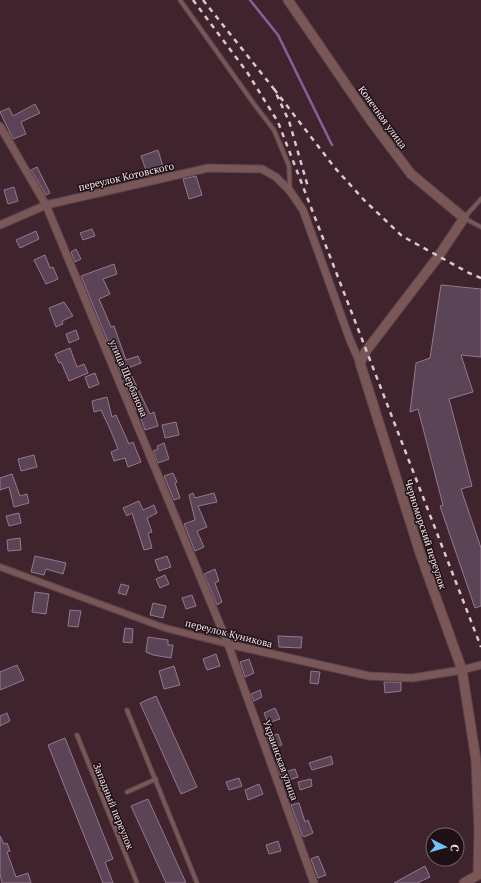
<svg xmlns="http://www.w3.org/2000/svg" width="481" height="883" viewBox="0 0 481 883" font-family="'PT Serif',serif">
<rect width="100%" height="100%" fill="#3f242e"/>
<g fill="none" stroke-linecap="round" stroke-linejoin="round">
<path stroke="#86629d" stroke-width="2.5" d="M250 0 278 35 332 145"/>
</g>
<path fill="#5c4457" stroke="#93798d" d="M35 104 40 113 21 122 26 134 13 139 0 112 9 108 13 116Z
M158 150 164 170 148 176 141 156Z
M37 167 50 193 46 195 31 170Z
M196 176 202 195 189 199 183 179Z
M14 187 18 201 8 204 4 190Z
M92 229 95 236 83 240 80 233Z
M36 231 39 239 20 248 16 240Z
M76 249 81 259 75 262 71 252Z
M45 255 50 268 53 267 58 279 46 284 34 260Z
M114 264 117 274 103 279 110 294 99 299 111 327 114 326 126 360 138 356 141 363 128 368 150 414 154 412 158 426 145 430 138 410H136L81 276Z
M441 285 481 289V357L461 355 473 392 449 399 472 486 461 489 481 548V606L475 608 440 506 443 505 418 409 410 412 416 363 430 358Z
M64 302 73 316 62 321 63 324 56 327 49 308Z
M76 330 79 339 69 343 66 334Z
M70 348 77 367 84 364 88 373 69 381 61 362 59 363 55 354Z
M95 373 99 384 89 388 85 377Z
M107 397 112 417 116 415 129 444 133 442 141 462 128 467 125 458 114 461 111 452 118 449 110 429 101 410 94 412 92 401Z
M176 422 179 435 165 438 162 425Z
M164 443 169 459 158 463 153 451 158 449 157 446Z
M34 455 37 467 21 471 18 459Z
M173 473 177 482 175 483 180 498 174 500 164 476Z
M12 474 20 496 27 494 29 503 14 507 9 487 0 490V478Z
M193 493 195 498 214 493 217 502 198 506 207 527 197 531 204 547 195 551 184 524 195 520 189 495Z
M139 501 143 510 154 505 157 513 147 518 152 532 148 533 152 548 144 550 132 513 127 516 123 508Z
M19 513 21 523 9 526 6 516Z
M20 538 21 550 8 551 7 540Z
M35 556 66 563 63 574 46 569 44 575 31 572Z
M167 556 171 567 159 571 155 560Z
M215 569 219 581 215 583 222 602 217 605 204 574Z
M165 575 169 584 160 588 156 579Z
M121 584 129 586 126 595 118 593Z
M35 592 49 594 46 614 32 612Z
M192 595 196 606 186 609 182 598Z
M153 603 166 606 163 618 150 615Z
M70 610 81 611 78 627 68 626Z
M125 628 133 629 132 643 123 642Z
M278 636 302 637 301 648 279 647Z
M148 637 168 640V645H173L171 658 153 655 146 652Z
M216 654 220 666 207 670 203 659Z
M249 659 254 673 245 677 240 662Z
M17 665 24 680 0 690V672Z
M174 666 180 685 164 689 159 671Z
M311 671 320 672 318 684 310 683Z
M384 682H401V691L385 693Z
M260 690 262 697 254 701 251 694Z
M156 696 197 787 181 794 140 703Z
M275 708 280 719 268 723 264 713Z
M7 713 10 721 0 726V716Z
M278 734 282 745 271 748 267 737Z
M65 738 113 859 105 862 113 883H103L48 745Z
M331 756 333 764 312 770 309 763Z
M281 760 285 772 295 769 298 777 283 782 276 762Z
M239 778 242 786 229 790 226 782Z
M311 779 312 786 300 790 298 782Z
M259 784 263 794 248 800 245 790Z
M148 799 186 883H166L131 806Z
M299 803 305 822 308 820 313 833 304 837 302 835 291 805Z
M0 836 4 844 7 843 10 851 7 852 16 877 28 873 31 883H2L0 874Z
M278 841 281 851 269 854 266 845Z
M318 856 326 875 318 878 311 859Z
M425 866 430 877 417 883H394Z"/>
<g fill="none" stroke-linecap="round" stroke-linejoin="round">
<g stroke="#5c434c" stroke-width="5.5">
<path id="service" d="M180 0 254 104 274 130 289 166 290 190
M481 199 464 218 481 227
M127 710 197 883
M77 735 137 883
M127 792 156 779"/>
</g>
<g stroke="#5c434c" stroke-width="8">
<path id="pedestrian" d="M0 567 165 628 228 644"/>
</g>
<g stroke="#5c434c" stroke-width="9">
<path id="minor" d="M0 126 46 205 228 644 314 883
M0 225 46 205 208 168 262 169 276 177 290 191 303 210 350 340 360 363
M228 644 369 676 412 678 462 670 481 665"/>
</g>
<g stroke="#5c434c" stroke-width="11">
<path id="tertiary" d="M288 0 371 121 411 174 464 218 438 257 366 351 360 363 420 553 462 670 476 760 479 830 478 875 464 883"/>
</g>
<use href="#service" stroke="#785756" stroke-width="3.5"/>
<use href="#pedestrian" stroke="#785756" stroke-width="5.5"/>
<use href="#minor" stroke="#785756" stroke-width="7"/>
<use href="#tertiary" stroke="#785756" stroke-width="9"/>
<path stroke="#dbc7cd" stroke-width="2.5" stroke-dasharray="5 5" stroke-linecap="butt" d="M193 0 247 72 278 122 481 647
M203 0 274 89 289 121 308 187
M274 89 335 168 364 200 402 236 469 273 481 278"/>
</g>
<g text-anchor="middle" stroke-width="3" stroke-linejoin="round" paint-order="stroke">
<g font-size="10" fill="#f7e4ea" stroke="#1e1116">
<text transform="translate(383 117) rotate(54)" y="4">Конечная улица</text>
<text transform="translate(126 176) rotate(-13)" y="4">переулок Котовского</text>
<text transform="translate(129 378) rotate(67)" y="4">улица Щербанова</text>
<text transform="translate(426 534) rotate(72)" y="4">Черноморский переулок</text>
<text transform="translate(229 633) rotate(14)" y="4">переулок Куникова</text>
<text transform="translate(281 760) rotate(70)" y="4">Украинская улица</text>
<text transform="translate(114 806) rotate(68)" y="4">Западный переулок</text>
</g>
</g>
<g transform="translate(445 847) rotate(96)"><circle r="19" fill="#1e1116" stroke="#75656b"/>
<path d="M0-3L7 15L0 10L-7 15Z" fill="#76c0f7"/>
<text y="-6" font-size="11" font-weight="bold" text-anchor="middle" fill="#f7e4ea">С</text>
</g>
</svg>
